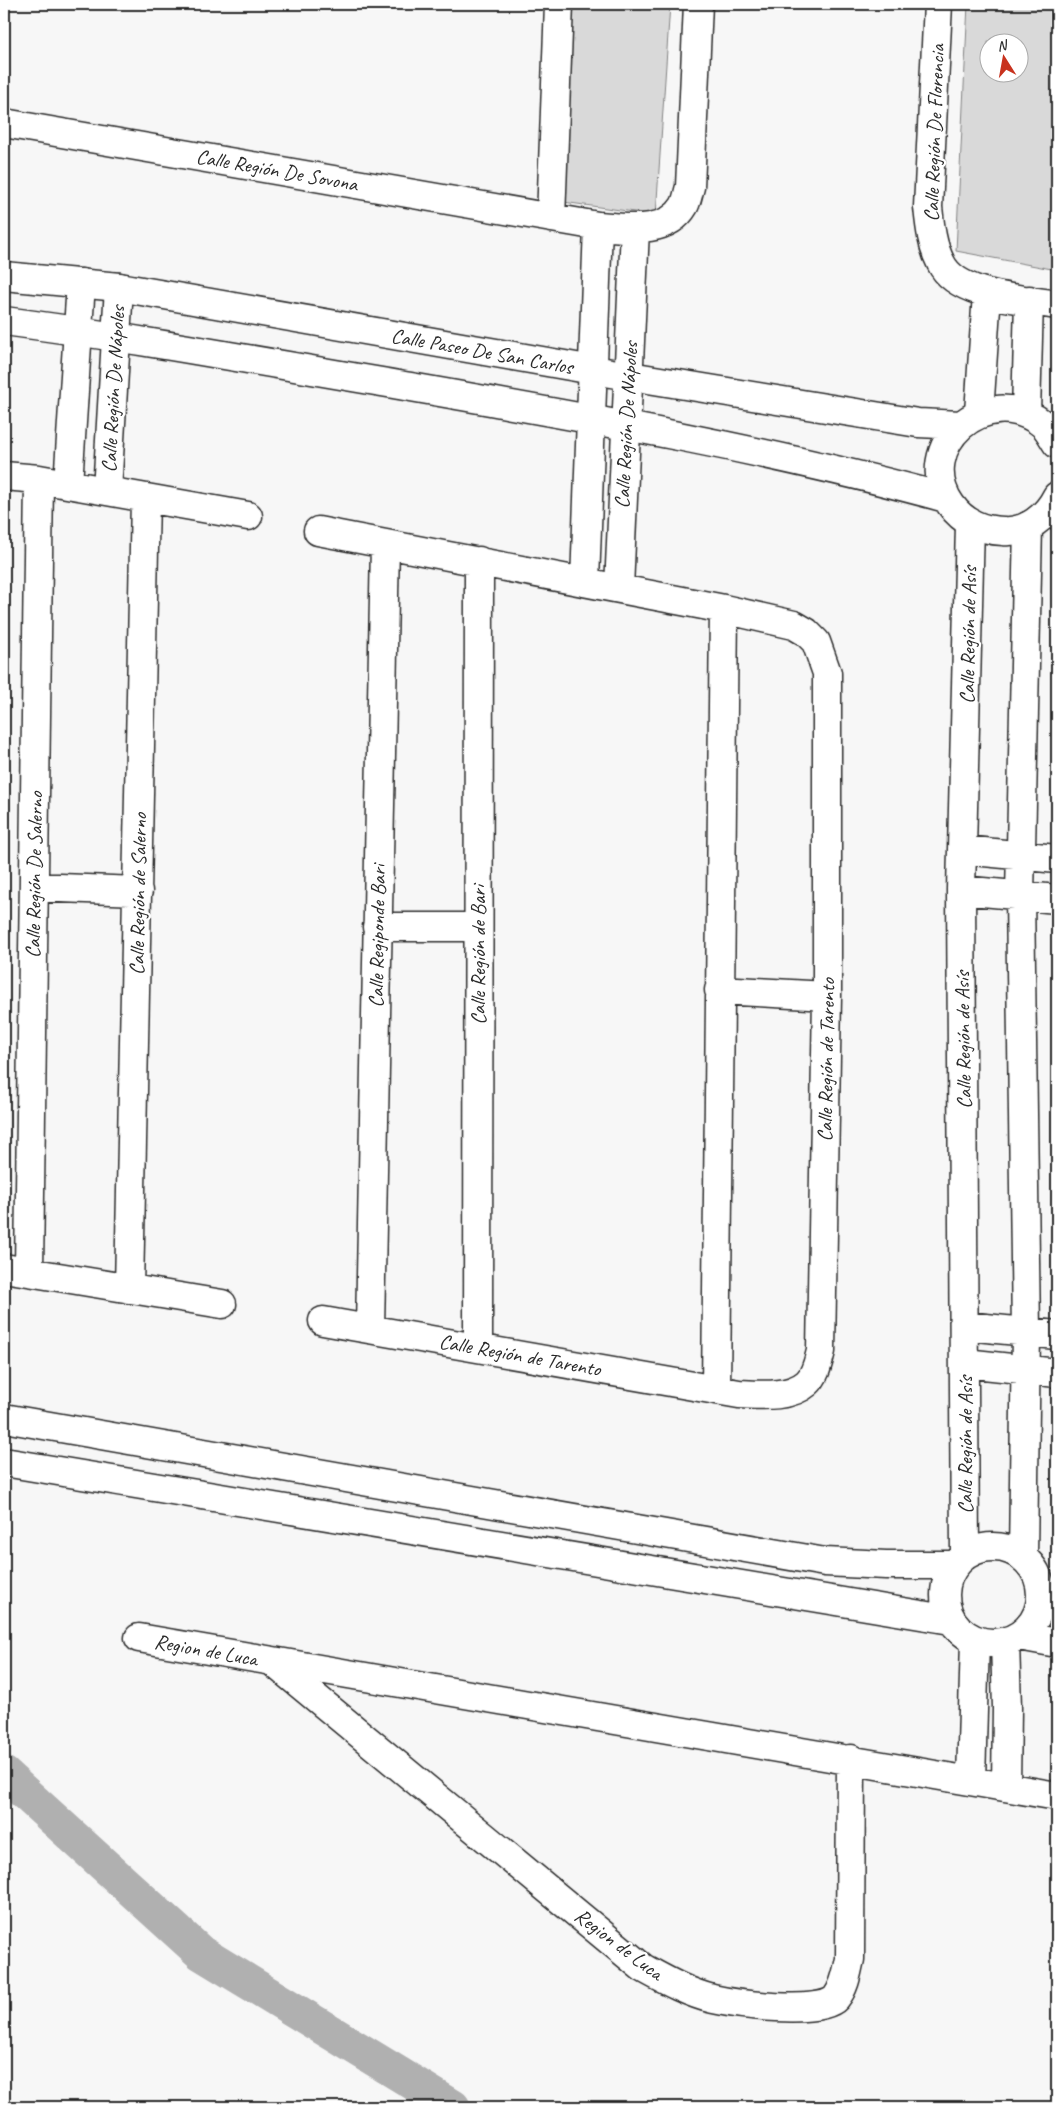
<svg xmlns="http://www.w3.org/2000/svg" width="1061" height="2111" viewBox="0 0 1061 2111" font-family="Caveat,sans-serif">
<rect width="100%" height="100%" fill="#f7f7f7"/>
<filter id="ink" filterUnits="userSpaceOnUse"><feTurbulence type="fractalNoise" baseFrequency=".02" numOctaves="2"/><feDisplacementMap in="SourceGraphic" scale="10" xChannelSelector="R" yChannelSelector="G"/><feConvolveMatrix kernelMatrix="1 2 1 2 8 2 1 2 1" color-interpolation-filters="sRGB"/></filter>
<g filter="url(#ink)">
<path fill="#d9d9d9" stroke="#828282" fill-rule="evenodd" d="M573 4H670L656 215 563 202Z
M968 4H1057V270L956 251ZM988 42H1018V72H988Z"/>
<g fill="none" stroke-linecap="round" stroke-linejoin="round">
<path stroke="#b0b0b0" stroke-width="35" d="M4 1774 201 1953 453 2107"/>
<g stroke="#2b2b2b" stroke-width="31">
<path id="street" d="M938 4 928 207C930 226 932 246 941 263 957 297 1025 299 1057 305
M4 123 598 226C626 228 667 235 684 206 687 201 688 193 690 187L698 4
M551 218 559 4
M979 413 987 293
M1026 413 1029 300
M4 476 39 479 248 516
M68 484 81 283
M107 491 119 287
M318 531 724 609 794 625 806 632 816 642 827 673V996L821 1351C818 1362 816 1375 807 1383 790 1398 760 1395 739 1394L323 1321
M585 582 598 226
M619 588 635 229
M963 850 1057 859
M34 887 138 891
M961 890 1057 899
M377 927H478
M719 990 827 996
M4 1268 222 1304
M29 1271 39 479
M129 1289 145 498
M966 1326 1057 1335
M370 1329 385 544
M478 1348 479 561
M965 1363 1057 1373
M716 1389 724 609
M4 1418 825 1562 886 1565H955
M4 1462 951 1620
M945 1595a48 48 0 1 1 96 0a48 48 0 1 1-96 0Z
M965 1556 961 890 970 524
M1023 1557 1026 1332 1020 895 1028 526
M1019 1636 1057 1643
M139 1638 1057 1796
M1005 1642 1007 1708 1006 1787
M274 1663 643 1968C665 1980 688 1993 713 1999 735 2004 820 2016 836 1998 845 1987 847 1972 850 1959L851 1759
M971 1780 975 1640"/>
</g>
<g stroke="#2b2b2b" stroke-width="31">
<path id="secondary" d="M4 276 119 287 593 370 918 423 961 425
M4 321C136 338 267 363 399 385 582 417 767 449 946 498
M1057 444C1053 438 1049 430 1044 425 986 378 911 448 951 505 964 523 981 530 1003 531 1027 533 1047 516 1057 496"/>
</g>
<use href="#street" stroke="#fff" stroke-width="28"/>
<use href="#secondary" stroke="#fff" stroke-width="28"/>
</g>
</g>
<g text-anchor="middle" stroke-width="4.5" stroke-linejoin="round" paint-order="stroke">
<g font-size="21" fill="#2b2b2b" stroke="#fff">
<text transform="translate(934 133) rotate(-88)" y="7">Calle Región De Florencia</text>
<text transform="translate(277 170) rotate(10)" y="7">Calle Región De Sovona</text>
<text transform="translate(482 351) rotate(10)" y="7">Calle Paseo De San Carlos</text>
<text transform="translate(113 389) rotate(-87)" y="7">Calle Región De Nápoles</text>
<text transform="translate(626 425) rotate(-87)" y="7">Calle Región De Nápoles</text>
<text transform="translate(968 635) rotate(-89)" y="7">Calle Región de Asís</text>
<text transform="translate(34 875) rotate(-89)" y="7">Calle Región De Salerno</text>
<text transform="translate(138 894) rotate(-89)" y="7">Calle Región de Salerno</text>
<text transform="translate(377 936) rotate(-89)" y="7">Calle Regiponde Bari</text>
<text transform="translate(478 955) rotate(-90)" y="7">Calle Región de Bari</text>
<text transform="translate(963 1040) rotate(-91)" y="7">Calle Región de Asís</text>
<text transform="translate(826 1060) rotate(-89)" y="7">Calle Región de Tarento</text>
<text transform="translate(520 1355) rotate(10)" y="7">Calle Región de Tarento</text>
<text transform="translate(965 1445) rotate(-90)" y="7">Calle Región de Asís</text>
<text transform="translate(206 1650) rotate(10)" y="7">Region de Luca</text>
<text transform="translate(619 1944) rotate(37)" y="7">Region de Luca</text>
</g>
</g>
<rect width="1061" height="2111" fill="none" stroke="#fff" stroke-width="20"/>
<rect x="10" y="10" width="1041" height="2091" fill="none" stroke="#2b2b2b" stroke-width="2" filter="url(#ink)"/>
<g transform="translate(1004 58) rotate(349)"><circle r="24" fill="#ffffff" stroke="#aaaaaa"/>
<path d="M0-4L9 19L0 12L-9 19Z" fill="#c8321e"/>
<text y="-8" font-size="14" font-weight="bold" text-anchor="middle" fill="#2b2b2b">N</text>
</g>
</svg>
